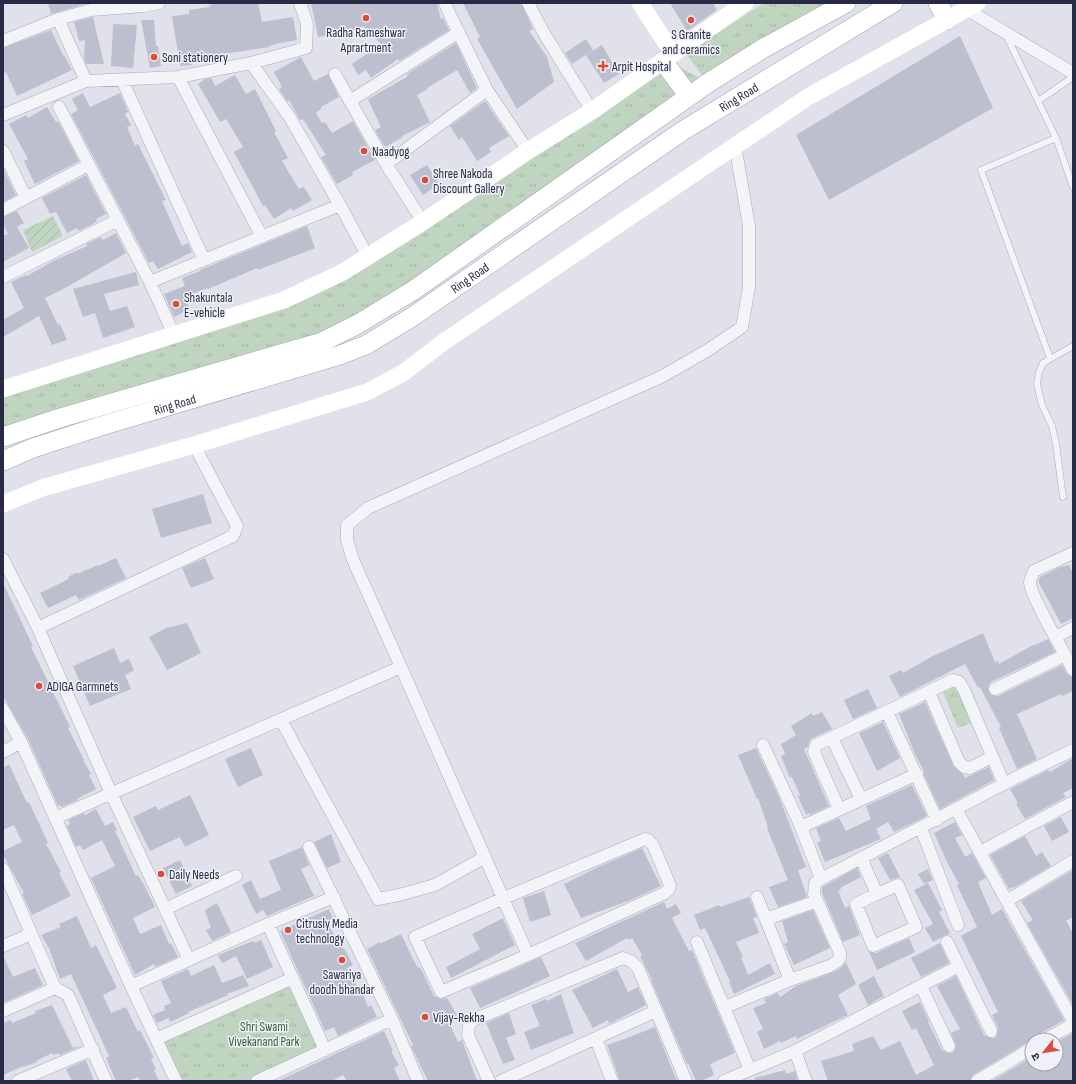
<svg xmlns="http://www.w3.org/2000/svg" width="1076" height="1084" viewBox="0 0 1076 1084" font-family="'Sofia Sans Condensed','Noto Sans Devanagari',sans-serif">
<defs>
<pattern id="grass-tufts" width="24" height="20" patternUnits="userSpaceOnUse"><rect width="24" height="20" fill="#c0d5c0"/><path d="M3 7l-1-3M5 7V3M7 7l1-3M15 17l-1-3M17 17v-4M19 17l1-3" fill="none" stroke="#a5b7a6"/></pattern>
<pattern id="garden-furrows" width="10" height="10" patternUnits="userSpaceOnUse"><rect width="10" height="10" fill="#c0d5c0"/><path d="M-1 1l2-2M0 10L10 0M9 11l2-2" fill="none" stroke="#a5b7a6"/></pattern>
</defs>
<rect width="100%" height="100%" fill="#e0e1ea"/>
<path fill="url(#grass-tufts)" d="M764 3H846L322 342 3 439V398L72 370 350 276 670 62 707 82 686 53Z
M957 683 974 722 958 728 942 690Z
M284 978 324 1052 256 1081H182L161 1038Z"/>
<path fill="url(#garden-furrows)" d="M53 216 63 236 32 252 23 230Z"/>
<path fill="#bdbfce" d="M48 3H88L51 14Z
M218 3H258L262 22 293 17 297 40 280 43 269 46V47L211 56 212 58 192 61V65L180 66 172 16 189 14V10L210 7 209 5Z
M311 3H437L441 20 443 18 449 30 399 61 398 59 371 78 366 70 358 75 352 64 381 44 363 26 354 30 318 37Z
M463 3H521L533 29 529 31 547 57 554 82 517 109 477 39 480 37Z
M670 3H713L717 10 687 31Z
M93 17 104 64H86L84 59 85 40 79 41 74 22Z
M141 20H154L156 46H158L161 66 150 68Z
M113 24 137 25 133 68 111 66Z
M51 30 63 55H64L72 70 17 96 6 72 3 74V48Z
M960 36 993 108 829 200 796 135Z
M586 39 593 50 572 64 565 53Z
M456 43 477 88 470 93 457 70 427 88 428 89 417 95 430 122 402 136 403 137 385 147 375 130 381 127 368 99 407 77V74Z
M602 45 619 74 604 83 586 55Z
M301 57 314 81 328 74 339 97 321 107V109L316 113 322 123 325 122 332 133 353 121 375 160 352 172 353 175 337 184 321 157 326 155 303 119 300 120 289 100 287 101 279 89 282 87 274 72Z
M235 75 246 94 255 89 276 131 274 132 288 158 282 161 299 189 304 187 312 200 293 211 291 208 274 219 265 205 263 206 234 152 243 147 226 119 220 122 198 84 205 79 211 78 215 86Z
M83 93 90 107 120 93 128 112 125 114 131 125 127 127 135 146 138 144 166 200 162 201 182 246 188 243 192 252 158 269 153 261 149 263 71 114 78 110 72 99Z
M485 101 509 136 489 148 491 152 477 161 462 137 459 140 450 126Z
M47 107 56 122 58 121 79 161 35 184 24 161 28 159 9 124 26 115 28 118Z
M427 165 439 184 423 195 410 175Z
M3 168 16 195 3 202Z
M86 175 106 214 96 219 97 221 93 224 79 231 77 228 67 233 56 212 50 214 42 198Z
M17 211 24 223 17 227 29 248 3 262V236L8 234 3 224V217Z
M307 226 315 248 258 270 257 268 208 289V288L184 297 190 309 174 317 164 294 185 286 182 278 200 271V270Z
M116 233 126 253 67 287 45 298 58 325 60 324 67 340 52 345 39 316 3 337V320L24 308 11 282 26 275 27 276 53 261 87 246 86 244 101 237 103 240Z
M136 272 139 285 104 294 110 311 127 306 135 327 103 338 95 313 83 317 73 289Z
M203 494 212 523 161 538 152 509Z
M116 558 126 578 79 600 76 595 48 608 40 593 69 579 68 577 77 572V574L98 565V566Z
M205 558 214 579 191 588 182 568Z
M1069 565 1073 573V618L1061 624 1038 581 1040 577 1060 567Z
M3 583 33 646 31 647 70 727 68 728 84 760H83L91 774 89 775 96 789 77 799 78 800 61 807 60 805 58 806 28 739 3 696Z
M187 623 201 653 167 670 149 637 166 628Z
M983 633 995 662 998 661 999 664 1035 644V645L1048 639 1055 652 991 682 989 685 988 689 991 695 998 696 1062 665 1067 674 1073 677V691L1062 696 1061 694 1017 714 1037 759 1017 769 999 728 1001 727 980 687 978 688 965 664 900 697 889 676 901 670 903 673 931 657Z
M114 648 120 663 129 659 134 670 125 675 131 689 90 706 73 666Z
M868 689 877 708 853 719 844 700Z
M925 702 954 767 963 774 965 778 989 767 994 780 940 809 924 775V771L915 754 899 714Z
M822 712 832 729 813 738 810 740 808 747 804 749 829 806 810 815V813L806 815 798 796 800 795 792 777 790 778 781 756 785 754 781 744 796 735 791 726 812 713 813 716Z
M883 722 900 758 877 771 859 733Z
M251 748 263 775 238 787 225 759Z
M756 748 779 797 806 867 798 870 807 897 778 907 769 887 788 880 767 828 768 827 758 798 757 799 738 755Z
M1073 758V788L1063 793 1066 797 1025 819 1016 804 1018 803 1010 789 1048 770 1050 772Z
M9 764 27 803 29 802 48 843 46 844 61 872 59 873 71 896 32 915 22 894 24 893 3 855V851L22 842 14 825 3 830V768Z
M912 785 927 816 894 832 888 822 876 829 881 839 825 862 817 843 821 841 816 828 839 818 846 831 871 819 866 806Z
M190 795 209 835 185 847 180 837 150 851 133 817 156 806 158 810Z
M96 809 105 826 113 822 117 830 115 831 128 859 136 876 138 875 143 883 155 907 133 918 140 934 161 925 169 944 171 943 178 957 155 967 154 964 135 975 91 878 115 866 102 840 83 850 80 845 76 847 67 826 70 824 68 820 84 813 85 815Z
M1061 817 1069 832 1052 841 1044 826Z
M955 822 962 835 955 838 965 857 972 853 986 878 978 882 992 915 1002 909 1064 1020 1041 1033 1038 1040 1028 1042 973 1075 970 1081H828L821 1061 854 1051 852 1044 873 1036 881 1050 900 1041 916 1075 934 1065 916 1028 912 1030 902 1011 920 1002 929 1021 928 1022 942 1050 948 1053H952L955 1050 956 1046 951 1033 960 1029 937 986 956 976 984 1035 991 1038H995L997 1035 998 1028 992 1015 998 1012 961 936 977 927 957 885 959 884 947 862 934 833Z
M331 834 341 862 327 868 314 842Z
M1025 836 1036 856 1042 852 1051 866 1014 888 1013 887 1009 889 990 855Z
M302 847 309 865 301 869 314 896 267 916 263 910 256 914 242 885 251 880 260 899 281 890 269 861Z
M642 848 661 886 631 900 581 918 564 884 596 868Z
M888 853 900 877 890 880 878 858Z
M180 860 192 886 176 894 163 868Z
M857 868 861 877 840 888 841 890 838 891 845 908 849 906 860 935 843 942 822 893V887Z
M928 869 933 880 924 884 918 874Z
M1073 870V917L1066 921 1073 933V1005L1027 923 1033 920 1021 901Z
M928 883 942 910 939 912 950 933 933 942 925 928 933 924 914 890Z
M544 891 551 915 530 922 523 898Z
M749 897 757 917 753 918 759 933 736 942 743 957H741L748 975 770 963 775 974 734 994 729 982 730 981 705 928 700 930 694 915 719 905 720 907Z
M664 902 667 909 676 904 681 913 672 918 689 951 692 950 735 1053 710 1064 714 1075 701 1081H696L688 1063 687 1064 651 980H652L640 956 642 955 632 938 628 940 627 938 586 961 575 943Z
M217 903 231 932 212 941 206 930 211 928 205 910Z
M329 909 333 919 326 922 343 949 344 948 353 965 347 968 361 994 363 993 368 1007 371 1005 377 1017 338 1036 334 1027 325 1031 280 931Z
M813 910 830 948 794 965 784 944 788 942 782 921Z
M77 916 91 948 96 945 117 988 103 995 111 1013 126 1007 138 1032 140 1030 154 1058 151 1059 156 1069 154 1070 159 1081H141L138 1077 128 1081H116L106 1058 109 1056 71 974 60 979 49 948 41 935 61 927 59 924Z
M503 918 515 945 451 978 446 967 480 949 472 934Z
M401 934 413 959 418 968 420 967 434 996 440 999 447 998 457 1015 448 1020 458 1042 462 1040 477 1081H428L411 1046 413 1045 367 949 380 942 381 943Z
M909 938 915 952 877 970 869 952 876 953Z
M261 940 273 967 247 979 236 956 222 963 218 955 253 941 254 943Z
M940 943 949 963 921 977 911 958Z
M3 955 13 977 35 968 43 985 3 1003Z
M541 957 550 976 523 989 480 1008 470 988Z
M846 962 856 984 838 995 848 1015 797 1039 796 1036 781 1043 780 1041 764 1049 757 1032 763 1029 753 1008 766 1003 764 999 778 993 780 997 796 986 834 972 842 967Z
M214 965 222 983 243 975 249 986 227 994 228 995 188 1012 189 1013 170 1022 169 1018 157 1023 153 1015 165 1010 164 1006 171 1003 161 981 188 969 191 976Z
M617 969 628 992 638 987 646 1005 609 1024 608 1020 593 1028 572 990Z
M874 976 884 996 868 1005 858 985Z
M561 994 574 1033 531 1050 524 1032 540 1026 531 1005 546 999 547 1001Z
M52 1005 73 1048 79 1046V1047L60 1055 59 1053 53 1055 52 1053 36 1061 37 1062 23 1067V1066L3 1075V1023L11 1020 12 1023 36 1013 35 1011Z
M509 1013 516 1034 506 1038 515 1060 503 1064 486 1023Z
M655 1027 677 1081H620L607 1045 627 1038Z
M384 1031 393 1051H391L399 1065 394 1068 400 1081H347L343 1075 332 1081H278Z
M1073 1033V1081H992L1032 1057V1064H1056V1042Z
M86 1060 94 1081H72L66 1069Z
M785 1070 786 1074 795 1071 798 1081H755V1078Z"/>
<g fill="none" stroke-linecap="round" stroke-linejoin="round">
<g stroke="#a8aab8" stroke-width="7">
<path id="lane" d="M1006 35 1038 101
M1073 77 1038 101 1056 138 1073 187
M1050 358 981 170 1056 138
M1063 497 1056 444 1052 426 1042 405 1037 384 1039 372 1043 363 1073 346"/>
</g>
<g stroke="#a8aab8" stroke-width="13">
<path id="street" d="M300 3 307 24 306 48 251 63 289 116 340 205 368 257
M445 3 450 15 487 90 528 151
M528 3 545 35 592 111
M966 9 1073 73
M58 19 91 10 144 6 159 3
M3 41 58 19 86 81 3 115
M335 74 350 101 459 32
M178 77 262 237
M122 80 204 260 150 282
M86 81 178 77 251 63
M350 101 386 164 423 222
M59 107 150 282 174 335
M3 151 26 198
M386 164 487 90
M3 210 88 165
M204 260 340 205
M3 277 118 220
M1073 553 1034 571C1033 574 1030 579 1030 582 1029 594 1066 655 1073 670
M3 559 38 628 111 793 189 960
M38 628 233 536 237 526 194 445
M1055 637 1073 628
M401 667 353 560 347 540V525L368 508 663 376 708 350 742 327 749 287V226L735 145
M995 689 1065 655
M929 692 959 762 964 767 970 768 992 757
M3 709 21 742 131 986 176 1081
M887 712 937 820
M281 720 378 899 399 895 435 885 485 857
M832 738 861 799
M763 745 801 827 821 879
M3 752 21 742
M839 809 814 752 816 745 953 680 959 682 964 690 1004 784
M956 809 1073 1021
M55 818 401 667 528 955
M801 827 917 774
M921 828 958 925
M645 839 648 840 653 845 670 885 669 889 665 893 528 955 441 992 415 937 504 898Z
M309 847 392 1019 418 1081
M980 852 1073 802
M861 858 877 894 856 904 873 946 916 927 898 885 877 894
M3 869 55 988
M757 897 790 980
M1007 901 1073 861
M165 909 236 876
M766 919 817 901
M268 924 325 1050
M697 942 750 1070
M947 942 991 1031
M3 946 31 934
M131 986 268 924 334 897
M921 986 949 1046
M725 1007 790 980 830 966 838 961 840 957V953L814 894 815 883 821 879 1017 777 1073 750
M3 1011 55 988 68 995 106 1081
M156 1039 293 978
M596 1039 612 1081
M1045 1040 1073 1024
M795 1051 806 1081
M18 1081 93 1049
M257 1081 392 1019
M489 1081 468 1035 469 1026 473 1020 623 958 631 961 638 968 686 1081
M501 1081 656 1011
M724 1081 795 1051 959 966
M977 1081 1032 1048"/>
</g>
<g stroke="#9ea2b7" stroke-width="20">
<g id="primary">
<path d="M938 3 947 20"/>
<path d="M663 61 689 96"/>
<path d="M3 437 60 418 322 342 358 324 414 290 708 83 762 49 846 3"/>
<path id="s1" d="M3 461 33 448 101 426 340 355 366 345 412 317 684 130 893 3"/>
</g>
</g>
<use href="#lane" stroke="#f3f4f8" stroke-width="6"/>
<use href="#street" stroke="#f3f4f8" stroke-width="12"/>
<path stroke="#fff" stroke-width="17" d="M640 3 673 54
M3 389 284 300 343 272 423 222 528 151 592 111 745 3
M3 504 42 488 194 445 367 392 403 373 445 341 808 97 977 3"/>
<use href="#primary" stroke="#fff" stroke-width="19"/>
</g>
<g fill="#dc4b39" stroke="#f0f1f8" stroke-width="1.5">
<circle cx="366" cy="18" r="4"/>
<circle cx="691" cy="20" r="4"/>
<circle cx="154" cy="57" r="4"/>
<path d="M601 60h4v4h4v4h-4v4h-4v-4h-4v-4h4z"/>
<circle cx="364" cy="151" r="4"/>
<circle cx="425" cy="180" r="4"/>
<circle cx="176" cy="304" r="4"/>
<circle cx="39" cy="686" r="4"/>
<circle cx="161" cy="874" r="4"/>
<circle cx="288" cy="930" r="4"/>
<circle cx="342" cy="960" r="4"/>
<circle cx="425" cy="1017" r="4"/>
</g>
<g text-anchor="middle" stroke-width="3" stroke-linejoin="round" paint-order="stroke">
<g font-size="13" fill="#272a44" stroke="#f0f1f8" text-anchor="start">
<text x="366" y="37" text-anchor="middle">Radha Rameshwar<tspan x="366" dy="15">Aprartment</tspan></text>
<text x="691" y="39" text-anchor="middle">S Granite<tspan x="691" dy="15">and ceramics</tspan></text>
<text x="162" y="62">Soni stationery</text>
<text x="612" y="71">Arpit Hospital</text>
<text x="372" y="156">Naadyog</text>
<text x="433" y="178">Shree Nakoda<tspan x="433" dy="15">Discount Gallery</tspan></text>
<text x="184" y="302">Shakuntala<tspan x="184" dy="15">E-vehicle</tspan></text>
<text x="47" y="691">ADIGA Garmnets</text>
<text x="169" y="879">Daily Needs</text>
<text x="296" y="928">Citrusly Media<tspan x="296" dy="15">technology</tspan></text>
<text x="342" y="979" text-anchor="middle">Sawariya<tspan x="342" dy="15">doodh bhandar</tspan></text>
<text x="433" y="1022">Vijay-Rekha</text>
</g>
<g font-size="13" fill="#272a44" stroke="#f0f1f8">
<text dy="5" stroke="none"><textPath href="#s1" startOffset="829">Ring Road</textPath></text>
<text dy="5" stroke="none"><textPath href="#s1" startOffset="505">Ring Road</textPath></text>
<text dy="5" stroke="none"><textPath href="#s1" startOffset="181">Ring Road</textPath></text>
</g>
<g font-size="13" fill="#336136" stroke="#f0f1f8">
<text x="264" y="1031">Shri Swami<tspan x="264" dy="15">Vivekanand Park</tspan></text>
</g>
</g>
<rect width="1076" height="1084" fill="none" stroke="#272a44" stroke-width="8"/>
<g transform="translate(1044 1052) rotate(240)"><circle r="19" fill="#f0f1f8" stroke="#a0a1b0"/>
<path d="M0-3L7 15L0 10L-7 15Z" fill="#dc4b39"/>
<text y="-6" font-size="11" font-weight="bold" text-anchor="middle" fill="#272a44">उ</text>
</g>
</svg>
